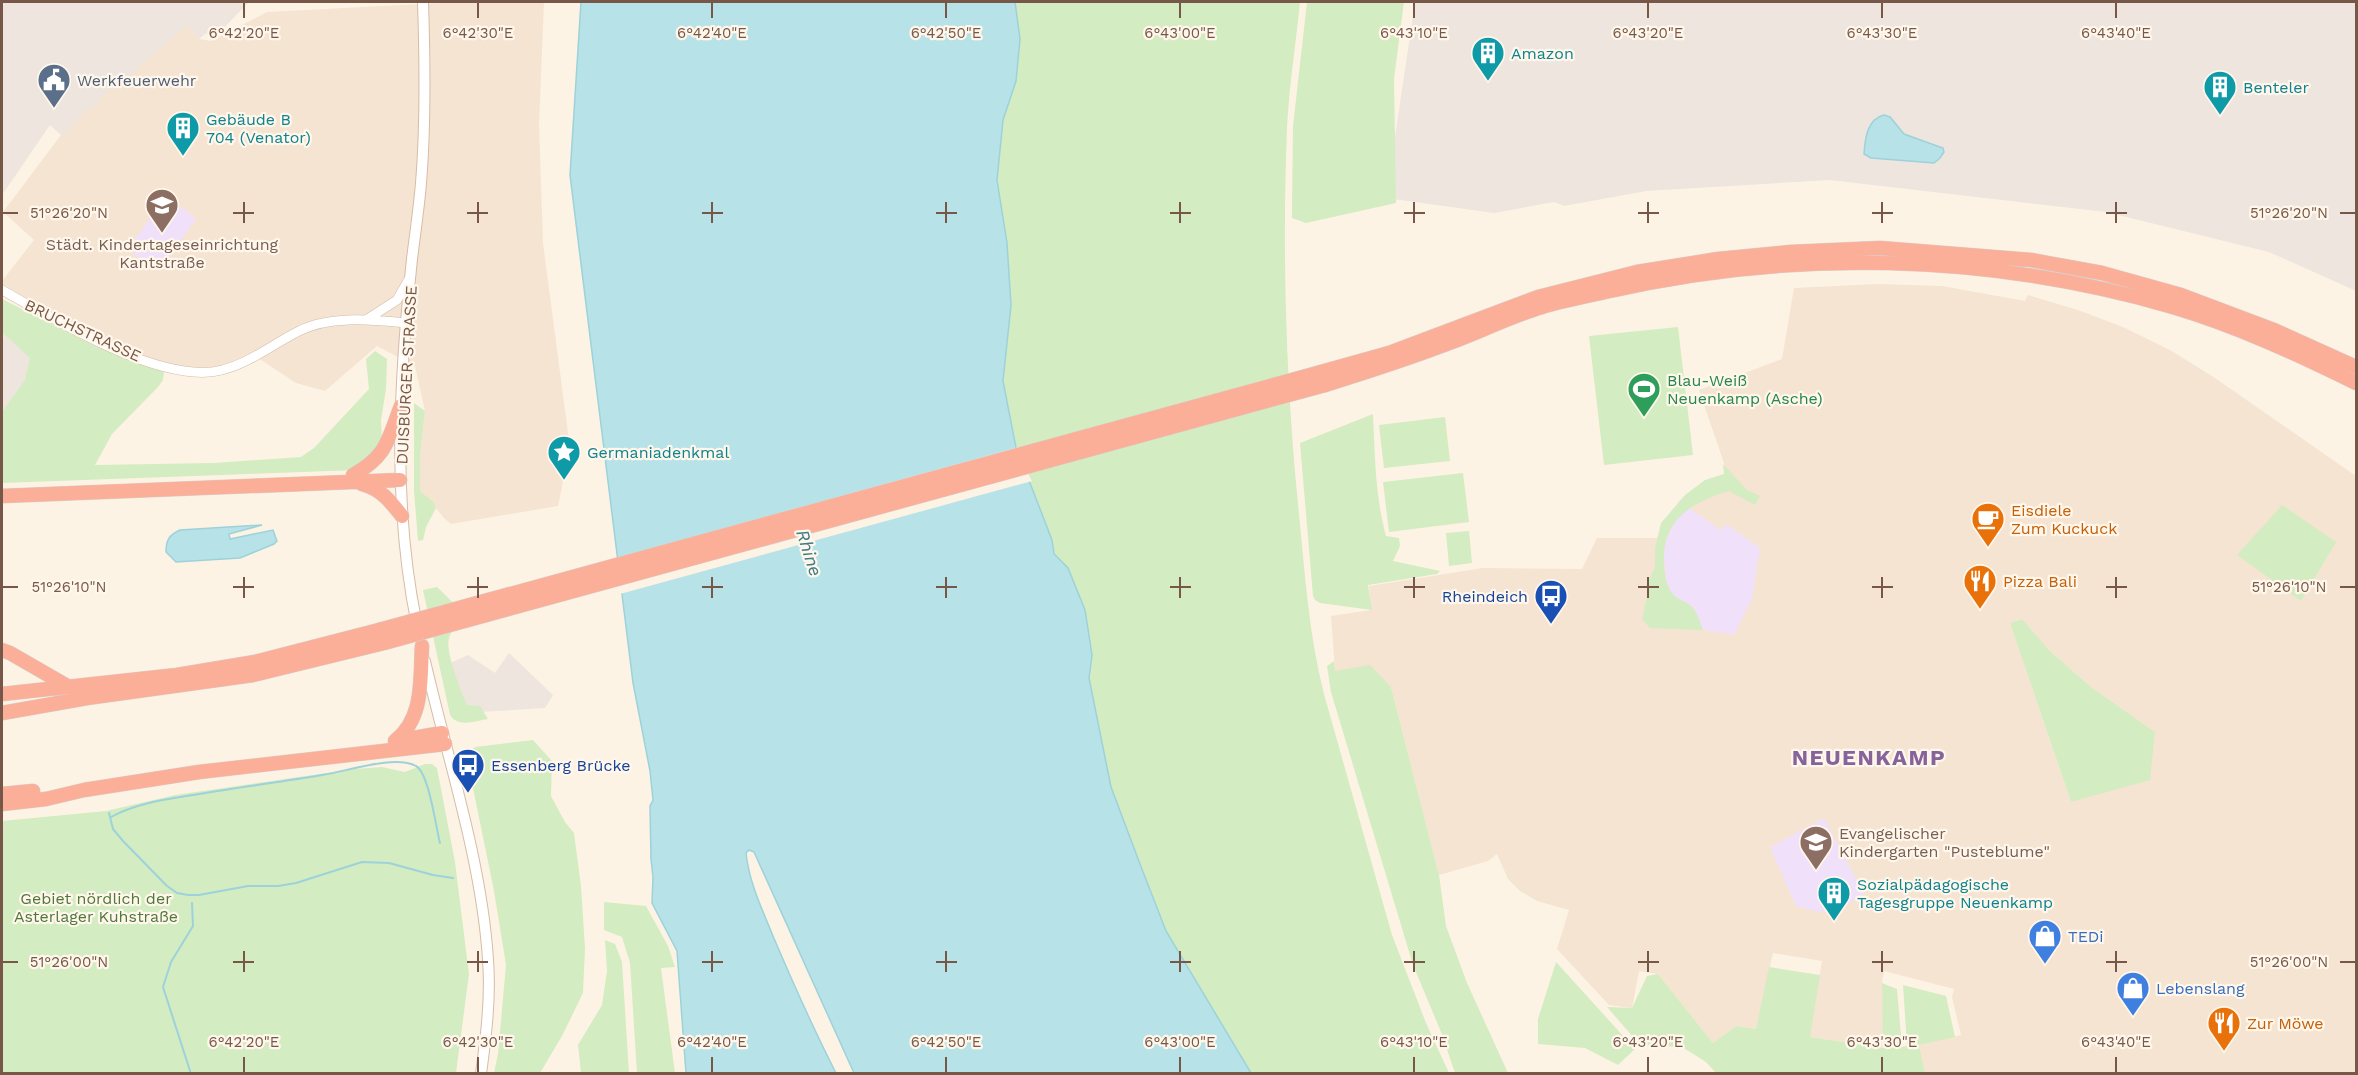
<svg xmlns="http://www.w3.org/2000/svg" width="2358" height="1075" viewBox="0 0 2358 1075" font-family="'Work Sans',sans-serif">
<rect width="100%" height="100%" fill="#fdf3e4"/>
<path fill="#f5e4d2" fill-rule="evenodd" d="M460 2H544L539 124 543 243 570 448 558 506 451 524 443 517 436 508 434 502 420 491V457L425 411 415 366 377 346 325 391 296 383 255 356 221 371 153 363 2 290V281L34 240 3 212 85 103 187 25 199 39 211 41 267 12Z
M1878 284 1942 286 2025 301 2028 295 2078 310 2123 327 2170 350 2215 378 2356 476V1073H1925L1919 1045 1961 1035 1952 997 1954 989 1884 971 1882 983 1884 1048 1809 1037 1822 961 1773 953 1756 1029 1736 1026 1713 1043 1658 974 1639 971 1632 1008 1609 1005 1557 949 1569 910 1537 901 1520 891 1508 879 1497 854 1488 861 1439 875 1391 687 1335 671 1331 616 1371 610 1369 586 1483 568 1582 569 1597 538H1657L1680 500 1728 475 1699 390 1782 359 1794 288ZM2021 619 2049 650 2091 687 2155 732 2071 802 2010 623Z"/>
<path fill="#ede5de" d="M2 2H249L211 41 206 33 199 39 187 25 112 91 110 89 91 109 89 108 62 136 50 125 2 195Z
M1415 2H2356V291L2269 252 2106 212 1830 180 1646 191 1564 206 1554 202 1494 213 1386 198Z
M2 299 78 342 2 444Z
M509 653 553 695 545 708 463 713 448 664 468 655 495 673Z"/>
<path fill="#f0e0fa" d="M167 195 196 219 159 271 127 250Z
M1689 508 1721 530 1726 524 1760 548 1752 599 1734 635 1703 630 1693 607 1672 595 1666 580 1663 544 1678 517Z
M1824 818 1864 894 1841 909 1818 912 1796 906 1770 847Z"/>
<path fill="#d4ecc1" d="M1015 2H1300C1296 43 1289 86 1287 128 1282 257 1286 386 1299 514 1305 575 1309 635 1324 694L1392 935 1426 1023 1449 1073H1251L1166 931 1111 787 1089 678 1092 655 1072 579 1068 568 1054 554 1052 540 1030 483 1019 463 1003 381 1011 305 1007 243 997 180 1003 120 1016 81 1020 39Z
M1307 2H1404L1394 79 1396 203 1306 223 1292 218V206L1293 126Z
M2 299 97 347 164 372 163 380 158 387 112 434 95 465 214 463 301 457 314 448 369 389 366 359 375 351 387 359 386 389 381 420 382 443 357 470 2 483V412L25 380 30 358 2 332Z
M1678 327 1693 455 1604 465 1589 336Z
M414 403 425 411 420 457V491L434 502 436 508 426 527 423 540 418 541 414 491Z
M1373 414C1375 455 1375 496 1386 536L1399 538 1400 546 1393 561 1440 571 1437 574 1368 585 1372 610 1320 603 1315 600 1313 596 1300 443Z
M1445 417 1450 461 1384 468 1379 425Z
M1723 464 1747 490 1760 496 1755 505 1729 491C1692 502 1662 520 1664 562 1664 572 1666 585 1672 593 1676 599 1685 601 1691 606 1697 611 1700 623 1703 630L1650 628 1642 619 1647 597V583L1655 567V548L1661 523 1685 495 1705 480 1724 474Z
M1463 473 1469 522 1389 532 1383 482Z
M2282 505 2336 542 2301 601 2237 555Z
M1469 531 1472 563 1449 566 1446 533Z
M437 587 467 616C460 622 452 628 449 638 445 652 461 691 467 705L480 706 488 719C475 721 458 728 450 715L423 590Z
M2022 619 2049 650 2091 687 2155 732 2150 780 2071 802 2010 623Z
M1334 661 1335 671 1370 665 1391 687 1439 875 1446 926 1467 983 1508 1073H1455L1441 1032 1413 965 1331 692 1327 666Z
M533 740 552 761 551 796 565 822 574 833 581 886 585 948 583 993 562 1036 540 1073H494L498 1054 506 965 494 891 466 754 475 747Z
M425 764H432L437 768 455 862 469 974 456 1073H2V821L106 811 175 795 354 769 382 767 405 772Z
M604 902 646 906 668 946 675 967 661 968 675 1073H637L630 963 622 937 604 930Z
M605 940 615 944 622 962 629 1073H581L578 1045 602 1005 607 971Z
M1556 962 1635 1049 1618 1065 1585 1048 1538 1044V1019Z
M1769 967 1820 975 1810 1037 1883 1048 1882 983 1897 989 1902 1047 1907 1046 1903 985 1946 996 1955 1037 1919 1045 1925 1073H1716L1706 1062 1682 1047 1640 1045 1607 1007 1632 1008 1647 976 1658 974 1713 1043 1736 1026 1756 1029Z"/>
<path fill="#b7e2e8" stroke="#9dd2da" stroke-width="1.5" d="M581 2H1015L1020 39 1016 81 1003 120 997 180 1007 243 1011 305 1003 381 1019 463 1030 483 1052 540 1054 554 1068 568 1085 610 1092 655 1089 678 1111 787 1140 864 1166 931 1251 1073H854L754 852 749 850 746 853C749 882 762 909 773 936 793 983 813 1028 836 1073H686L677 951 652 903 653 877 651 859 650 806 653 800 650 771 633 683 570 175Z
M1884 115 1890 117 1904 134 1943 148 1944 152 1940 158 1934 163 1871 158 1864 154C1865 139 1867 119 1884 115Z
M262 525 229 534 230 539 273 530 277 541 274 544 240 558 176 562 166 552C166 540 169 535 180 530Z"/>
<path fill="#fdf3e4" d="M1019 447 1022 462 1032 481 620 594 616 558Z"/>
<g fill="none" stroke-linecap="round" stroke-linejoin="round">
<path stroke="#9dd2da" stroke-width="2" d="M109 813 113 829 123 841 167 886 177 893 188 895H199L248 886H278L296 883 362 862 389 863 433 875 453 878
M111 817C138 802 170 799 199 794 240 787 281 782 322 775 345 772 395 754 416 766 429 773 436 828 440 843
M191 1074 163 987 171 962 193 926 192 903"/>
<g stroke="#d1bcac" stroke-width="10">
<path id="tertiary" d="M2 290C53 319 163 386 222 370 250 363 273 344 299 331 330 315 373 320 408 323
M366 320 397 300 409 279"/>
</g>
<g stroke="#d5bca9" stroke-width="12">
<path id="secondary" d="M417 625C392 505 399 381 412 259 415 234 419 208 421 183 426 122 425 62 423 2
M425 661C447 757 482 862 488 960 491 998 486 1036 481 1074"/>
</g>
<g stroke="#d9d0cc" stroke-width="15">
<path id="motorway" d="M1321 372 1389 353 1538 297 1637 272 1718 259 1790 252 1880 248 2031 260 2102 273 2181 295 2274 330 2356 367
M1325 385C1367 372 1410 358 1452 342 1482 331 1511 316 1542 307 1562 301 1584 297 1605 292 1792 249 1988 253 2173 307 2237 326 2297 354 2356 383
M353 475C387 456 388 440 401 406
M362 484C381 489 390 501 402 516
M2 496 400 480
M2 650 10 653 69 687
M2 694 177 675 255 662 379 630
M2 713 87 698 253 675 384 643
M395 741C424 718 420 681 422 646
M397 741 442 733
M2 794 33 791
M2 804 46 799 84 790 199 772 445 744"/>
</g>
<use href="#tertiary" stroke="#fff" stroke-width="9"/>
<use href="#secondary" stroke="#fff" stroke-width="10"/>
<use href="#motorway" stroke="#fbaf98" stroke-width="14"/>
<g stroke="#d9d0cc" stroke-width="15" stroke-linecap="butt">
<path id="motorway-bridge" d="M379 630 1321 372
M384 643 1325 385"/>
</g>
<use href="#motorway-bridge" stroke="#fbaf98" stroke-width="14"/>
</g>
<path fill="none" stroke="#775848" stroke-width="2" d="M244 3V18M478 3V18M712 3V18M946 3V18M1180 3V18M1414 3V18M1648 3V18M1882 3V18M2116 3V18M244 202V223M478 202V223M712 202V223M946 202V223M1180 202V223M1414 202V223M1648 202V223M1882 202V223M2116 202V223M3 213H18M233 213H254M467 213H488M702 213H723M936 213H957M1170 213H1191M1404 213H1425M1638 213H1659M1872 213H1893M2106 213H2127M2340 213H2355M244 577V598M478 577V598M712 577V598M946 577V598M1180 577V598M1414 577V598M1648 577V598M1882 577V598M2116 577V598M3 587H18M233 587H254M467 587H488M702 587H723M936 587H957M1170 587H1191M1404 587H1425M1638 587H1659M1872 587H1893M2106 587H2127M2340 587H2355M244 951V972M478 951V972M712 951V972M946 951V972M1180 951V972M1414 951V972M1648 951V972M1882 951V972M2116 951V972M3 962H18M233 962H254M467 962H488M702 962H723M936 962H957M1170 962H1191M1404 962H1425M1638 962H1659M1872 962H1893M2106 962H2127M2340 962H2355M244 1057V1072M478 1057V1072M712 1057V1072M946 1057V1072M1180 1057V1072M1414 1057V1072M1648 1057V1072M1882 1057V1072M2116 1057V1072"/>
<defs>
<g id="building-pin" transform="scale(1.725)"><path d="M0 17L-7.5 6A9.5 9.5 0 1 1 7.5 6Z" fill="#0f9aa8" stroke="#fff7eb"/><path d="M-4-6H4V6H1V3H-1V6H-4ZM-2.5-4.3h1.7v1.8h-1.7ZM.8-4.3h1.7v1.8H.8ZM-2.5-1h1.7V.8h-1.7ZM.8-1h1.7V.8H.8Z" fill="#fff"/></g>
<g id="civic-pin" transform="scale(1.725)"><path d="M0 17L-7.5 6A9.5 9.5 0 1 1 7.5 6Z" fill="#5c6f8a" stroke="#fff7eb"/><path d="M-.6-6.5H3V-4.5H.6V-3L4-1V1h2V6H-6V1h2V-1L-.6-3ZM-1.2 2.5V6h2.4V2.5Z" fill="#fff"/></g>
<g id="school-pin" transform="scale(1.725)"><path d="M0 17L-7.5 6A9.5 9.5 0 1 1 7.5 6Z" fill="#8d6e63" stroke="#fff7eb"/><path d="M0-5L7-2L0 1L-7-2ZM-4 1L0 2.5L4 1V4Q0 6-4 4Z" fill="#fff"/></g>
<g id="stadium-pin" transform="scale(1.725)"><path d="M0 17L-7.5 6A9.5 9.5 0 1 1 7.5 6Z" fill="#2e9e5b" stroke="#fff7eb"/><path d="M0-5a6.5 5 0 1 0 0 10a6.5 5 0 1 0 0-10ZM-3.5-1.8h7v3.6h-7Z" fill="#fff"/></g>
<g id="sight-pin" transform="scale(1.725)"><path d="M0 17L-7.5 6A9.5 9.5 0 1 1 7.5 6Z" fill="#0f9aa8" stroke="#fff7eb"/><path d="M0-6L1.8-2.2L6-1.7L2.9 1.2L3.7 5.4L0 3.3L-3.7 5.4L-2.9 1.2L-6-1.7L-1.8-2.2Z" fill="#fff"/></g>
<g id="cafe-pin" transform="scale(1.725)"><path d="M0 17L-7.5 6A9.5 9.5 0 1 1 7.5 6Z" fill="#e8710a" stroke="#fff7eb"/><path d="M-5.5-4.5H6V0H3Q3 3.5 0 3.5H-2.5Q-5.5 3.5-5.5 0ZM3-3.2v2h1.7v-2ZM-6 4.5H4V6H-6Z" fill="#fff"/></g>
<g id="restaurant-pin" transform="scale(1.725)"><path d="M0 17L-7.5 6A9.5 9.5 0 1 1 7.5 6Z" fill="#e8710a" stroke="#fff7eb"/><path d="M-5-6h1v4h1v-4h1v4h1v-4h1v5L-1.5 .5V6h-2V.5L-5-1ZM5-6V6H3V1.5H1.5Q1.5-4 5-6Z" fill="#fff"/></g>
<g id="bus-pin" transform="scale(1.725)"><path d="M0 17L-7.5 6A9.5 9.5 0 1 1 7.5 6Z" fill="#1a4fb4" stroke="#fff7eb"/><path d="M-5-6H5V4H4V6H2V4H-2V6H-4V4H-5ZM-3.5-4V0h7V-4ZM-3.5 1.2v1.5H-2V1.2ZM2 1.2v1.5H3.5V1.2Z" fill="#fff"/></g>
<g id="shop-pin" transform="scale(1.725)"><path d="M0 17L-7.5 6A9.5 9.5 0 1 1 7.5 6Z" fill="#3f7fe0" stroke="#fff7eb"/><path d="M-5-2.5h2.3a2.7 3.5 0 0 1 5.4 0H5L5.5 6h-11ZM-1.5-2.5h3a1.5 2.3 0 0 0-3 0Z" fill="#fff"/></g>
</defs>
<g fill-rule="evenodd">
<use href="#building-pin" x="1488" y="53"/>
<use href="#civic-pin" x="54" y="80"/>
<use href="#building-pin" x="2220" y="87"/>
<use href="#building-pin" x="183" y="128"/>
<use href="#school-pin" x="162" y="205"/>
<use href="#stadium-pin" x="1644" y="389"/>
<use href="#sight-pin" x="564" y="452"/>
<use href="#cafe-pin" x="1988" y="519"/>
<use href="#restaurant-pin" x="1980" y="581"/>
<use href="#bus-pin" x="1551" y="596"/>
<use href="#bus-pin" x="468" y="765"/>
<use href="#school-pin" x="1816" y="842"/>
<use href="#building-pin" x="1834" y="893"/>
<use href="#shop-pin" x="2045" y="936"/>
<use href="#shop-pin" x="2133" y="988"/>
<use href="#restaurant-pin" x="2224" y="1023"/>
</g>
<g text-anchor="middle" stroke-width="4.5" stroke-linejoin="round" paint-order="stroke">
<g font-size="16" fill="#0d838f" stroke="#fff7eb" text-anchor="start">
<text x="1511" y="59">Amazon</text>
<text x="2243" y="93">Benteler</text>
<text x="206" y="125">Gebäude B<tspan x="206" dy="18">704 (Venator)</tspan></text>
<text x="587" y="458">Germaniadenkmal</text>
<text x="1857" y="890">Sozialpädagogische<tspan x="1857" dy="18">Tagesgruppe Neuenkamp</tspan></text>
</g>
<g font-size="16" fill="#4e5e75" stroke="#fff7eb" text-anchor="start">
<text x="77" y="86">Werkfeuerwehr</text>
</g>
<g font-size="16" fill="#785e54" stroke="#fff7eb">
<text x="162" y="250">Städt. Kindertageseinrichtung<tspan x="162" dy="18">Kantstraße</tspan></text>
<text x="1839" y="839" text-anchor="start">Evangelischer<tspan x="1839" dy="18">Kindergarten "Pusteblume"</tspan></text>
</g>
<g font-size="16" fill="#775848" stroke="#fff7eb">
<text transform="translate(83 330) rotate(25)" y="6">BRUCHSTRASSE</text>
<text transform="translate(406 375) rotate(-87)" y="6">DUISBURGER STRASSE</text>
</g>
<g font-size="16" fill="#27864d" stroke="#fff7eb" text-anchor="start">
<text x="1667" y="386">Blau-Weiß<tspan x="1667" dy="18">Neuenkamp (Asche)</tspan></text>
</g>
<g font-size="16" fill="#c56008" stroke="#fff7eb" text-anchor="start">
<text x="2011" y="516">Eisdiele<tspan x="2011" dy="18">Zum Kuckuck</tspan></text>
<text x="2003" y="587">Pizza Bali</text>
<text x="2247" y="1029">Zur Möwe</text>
</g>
<g font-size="16" fill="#164399" stroke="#fff7eb" text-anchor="end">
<text x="1528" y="602">Rheindeich</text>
<text x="491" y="771" text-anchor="start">Essenberg Brücke</text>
</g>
<g font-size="16" fill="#50783c" stroke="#fff7eb">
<text x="96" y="904">Gebiet nördlich der<tspan x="96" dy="18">Asterlager Kuhstraße</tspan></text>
</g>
<g font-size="16" fill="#366cbe" stroke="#fff7eb" text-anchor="start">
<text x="2068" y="942">TEDi</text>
<text x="2156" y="994">Lebenslang</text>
</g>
<g font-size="18" font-style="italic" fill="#3e7b85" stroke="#fff7eb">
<text transform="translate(809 553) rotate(72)" y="6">Rhine</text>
</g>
<g font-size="22" font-weight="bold" letter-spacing="1.5" fill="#87639b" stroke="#fff7eb">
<text x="1869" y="765">NEUENKAMP</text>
</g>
</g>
<g font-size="15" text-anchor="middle" fill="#775848" stroke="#fff7eb" stroke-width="4.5" stroke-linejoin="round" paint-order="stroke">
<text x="244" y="38">6°42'20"E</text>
<text x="478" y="38">6°42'30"E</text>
<text x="712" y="38">6°42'40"E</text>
<text x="946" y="38">6°42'50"E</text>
<text x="1180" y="38">6°43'00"E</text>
<text x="1414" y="38">6°43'10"E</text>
<text x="1648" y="38">6°43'20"E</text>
<text x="1882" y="38">6°43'30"E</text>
<text x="2116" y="38">6°43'40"E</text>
<text x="69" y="218">51°26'20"N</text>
<text x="2289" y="218">51°26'20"N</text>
<text x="69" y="592">51°26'10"N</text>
<text x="2289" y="592">51°26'10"N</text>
<text x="69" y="967">51°26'00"N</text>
<text x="2289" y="967">51°26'00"N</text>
<text x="244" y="1047">6°42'20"E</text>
<text x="478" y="1047">6°42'30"E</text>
<text x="712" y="1047">6°42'40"E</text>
<text x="946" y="1047">6°42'50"E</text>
<text x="1180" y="1047">6°43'00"E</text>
<text x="1414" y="1047">6°43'10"E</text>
<text x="1648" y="1047">6°43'20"E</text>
<text x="1882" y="1047">6°43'30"E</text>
<text x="2116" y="1047">6°43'40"E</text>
</g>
<rect width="2358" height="1075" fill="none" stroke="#775848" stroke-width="6"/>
</svg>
